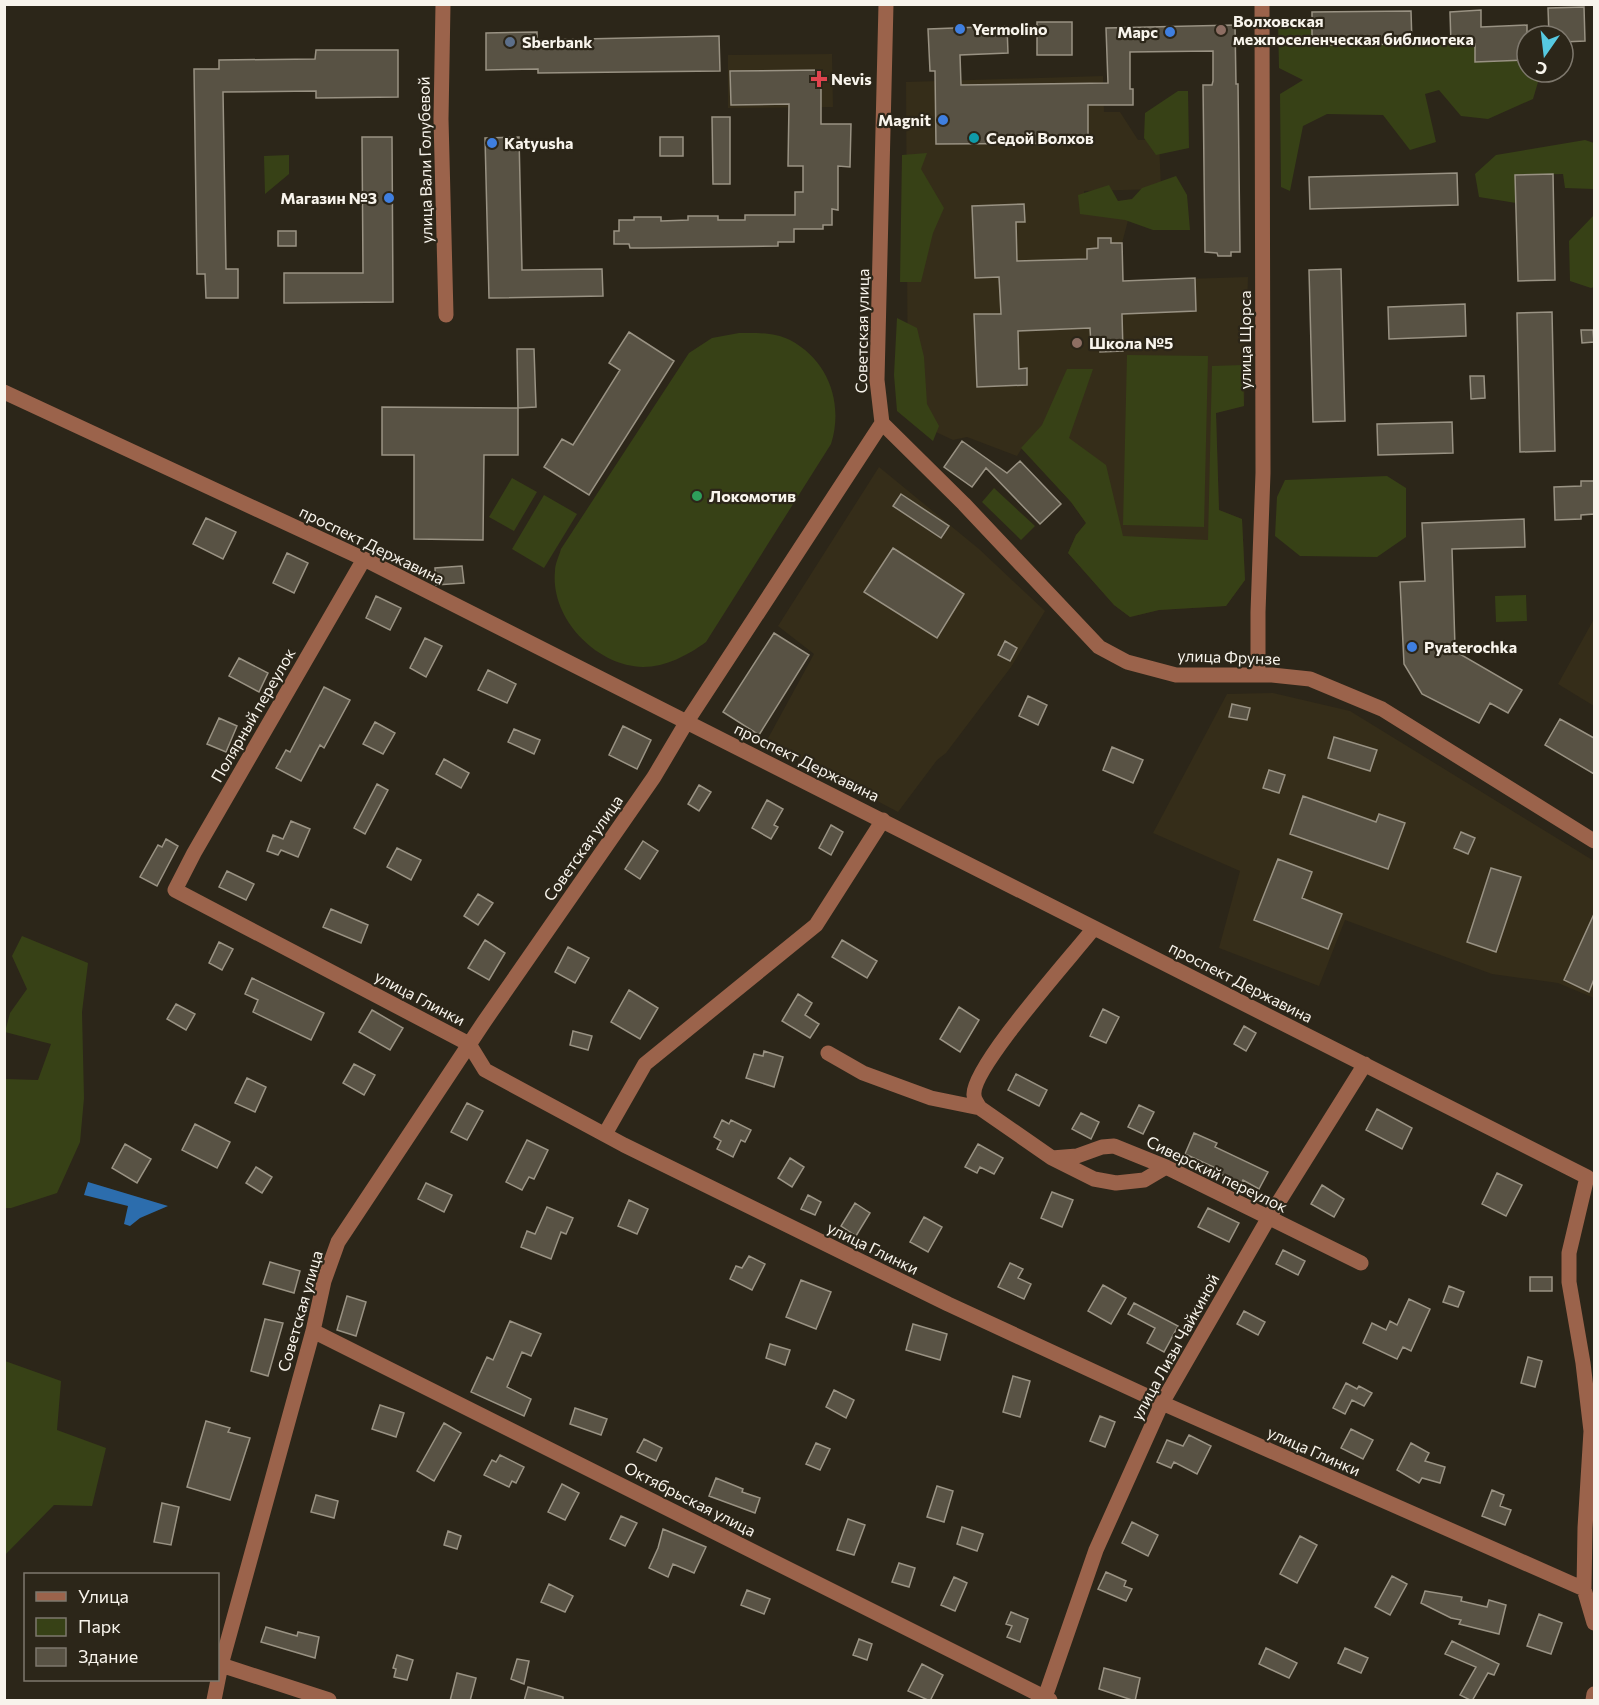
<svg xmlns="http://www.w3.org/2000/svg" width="1599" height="1705" viewBox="0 0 1599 1705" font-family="Commissioner,sans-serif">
<rect width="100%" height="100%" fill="#2c2619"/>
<path fill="#352d19" d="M832 54 833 107 728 108V55Z
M1103 76 1104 112H1120L1138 140H1159L1161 189 1084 191V211L1130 213 1122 243 1123 281 1248 277 1244 406 1216 413 1219 510 1242 519 1245 580 1226 606 1159 610 1130 617 1114 605 1068 553 1076 535 1086 523 1071 502 1022 448 1017 456 967 437 953 440 908 419 906 82Z
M879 467 979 549 1045 611 1011 667 946 753 937 760 898 812 766 742 814 654 778 626Z
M1594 619V706L1558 684Z
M1273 693 1350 711 1594 861V998L1558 983 1492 974 1345 920 1319 986 1219 948 1240 871 1153 833 1227 694Z"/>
<path fill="#374116" d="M1312 17V45L1412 44 1451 38V45L1475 44V62L1527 60V72H1541L1533 99 1488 119 1461 116 1439 90 1425 94 1436 142 1410 150 1383 115 1327 114 1303 126 1290 191 1281 187 1280 94 1303 80 1279 68 1278 19Z
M1178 91H1188L1189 148 1156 155 1144 138 1145 113Z
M1585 140 1594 143V189L1565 188 1563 174 1516 175V203L1479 197 1475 174 1496 155Z
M927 153 921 169 944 208 933 233 921 282H900L902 155Z
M289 155V174L265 194 264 156Z
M1176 176 1187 195 1190 230H1153L1125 220 1080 214 1078 195 1109 185 1118 201 1132 199 1142 188Z
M1594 215V287L1591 288 1570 281 1569 241Z
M897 318 917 328 924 357 927 404 939 426 933 441 897 411 894 375Z
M739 333C755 333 774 332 790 340 828 360 844 403 831 444L706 642C688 655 666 667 643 667 596 666 550 618 555 571 555 564 559 556 561 549L689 353 712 338Z
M1127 355 1208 356 1204 527 1123 525Z
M1243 365 1244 406 1216 413 1219 510 1242 519 1245 580 1226 606 1159 610 1130 617 1114 605 1068 553 1076 535 1086 523 1071 502 1021 448 1042 425 1067 369H1093L1069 438 1106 465 1123 536 1208 540 1212 366Z
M1387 476 1406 488V537L1377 557 1300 556 1275 536 1277 497 1285 480Z
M512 478 537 492 514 531 489 517Z
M994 488 1035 526 1021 540 982 502Z
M544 495 577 514 544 568 512 549Z
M1526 595 1527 621 1496 622 1495 596Z
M22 936 88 963 82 1012 84 1098 80 1142 57 1193 11 1208H5V1079L38 1080 51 1044 5 1032 10 1013 27 989 12 956Z
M5 1361 61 1381 57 1430 106 1448 92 1506 54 1505 5 1555Z"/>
<path fill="#2c6dad" d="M88 1182 168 1206 140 1218 130 1226 124 1224 128 1206 84 1195Z"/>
<path fill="#585244" stroke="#999283" stroke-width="1.5" d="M1584 7 1585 41 1563 42V36H1549L1548 8Z
M1481 10V27L1527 25V60L1475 62V44L1451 45 1450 12Z
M1411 11 1412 44 1312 45V12Z
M1037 22H1072V55H1037Z
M1235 25 1236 84H1238L1240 252H1231V256H1218L1217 253 1205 252 1203 85H1212L1213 81V51L1130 52V89H1133V105H1088V143L936 144 935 71H930L928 29 1007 26 1008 53 960 55 961 85 1108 83 1106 28Z
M537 32V40L719 36 720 71 538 73V69L486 70V33Z
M316 50H398V97L316 98V91L223 92 226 269H238V298H206L205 274H197L194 69H219V60L315 59Z
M821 70V124H851L850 167 838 166V210L832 209V225H823V229H794V242H778V246L643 248H630L629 244H614V231H619V220H634V217H661V221L688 220V216H718V220H745V215H795V192H803V166H788L789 104 731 105 730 71Z
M712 117H730V184H713Z
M362 137H392L393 302 284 303V273H363Z
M519 137 522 270 602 269 603 296 489 298 485 138Z
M660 137H683V156H660Z
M1457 173 1458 205 1310 209 1309 177Z
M1553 174 1555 280 1518 281 1515 175Z
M1024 204 1025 222H1016L1017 261 1087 259V249L1098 248V238H1111V243H1122L1123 281 1195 278 1196 311 1122 314 1123 351 1100 352V344L1091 345 1090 328 1018 331 1019 369 1027 368V385L977 387 974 314H1001L999 277 975 278 972 206Z
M278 231H296V246H278Z
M1341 269 1345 421 1313 422 1309 270Z
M1465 304 1466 336 1389 339 1388 307Z
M1552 312 1555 451 1520 452 1517 313Z
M1581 330H1593L1594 342 1582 343Z
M629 332 674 361 589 495 544 467 562 439 573 445 620 370 609 363Z
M517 349H534L536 407 518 408Z
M1470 376H1484L1485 398 1471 399Z
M382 407 518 408V455H484L483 540 414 539V455H382Z
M1452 422 1453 453 1378 455 1377 424Z
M962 441 1007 473 1020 461 1061 504 1040 524 986 468 972 487 944 467Z
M1581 481H1594V514L1581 515V519L1555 520 1554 487 1581 486Z
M901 494 949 526 941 538 893 506Z
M206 518 236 532 223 559 193 544Z
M1524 519 1525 547 1452 549 1455 647 1458 653 1522 690 1508 713 1490 703 1479 723 1422 694 1404 664 1400 582 1425 581 1422 523Z
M893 548 964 594 937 638 864 592Z
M287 553 308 563 294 593 273 583Z
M462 566 464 583 436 585 435 568Z
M376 596 401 608 390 630 366 618Z
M774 633 809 655 759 735 723 712Z
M425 638 442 646 426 677 410 668Z
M1005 641 1017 648 1010 661 998 655Z
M239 658 268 673 259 692 229 676Z
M488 670 516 684 507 703 478 690Z
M324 687 350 700 324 748 320 745 301 781 276 768 286 750 290 752Z
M1028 696 1047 705 1038 725 1019 716Z
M1232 704 1250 708 1247 720 1229 717Z
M219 718 237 726 226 752 207 744Z
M1560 719 1594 738V774L1545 745Z
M375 722 395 733 383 754 363 744Z
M623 726 651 740 637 769 609 755Z
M514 729 540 740 534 754 508 742Z
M1334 737 1377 750 1370 771 1328 758Z
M1112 747 1143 760 1133 783 1103 770Z
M444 759 469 773 461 788 436 774Z
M1269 770 1285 775 1279 793 1263 788Z
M377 784 388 790 365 834 354 828Z
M699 785 711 792 699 811 688 804Z
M1303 796 1376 822 1379 814 1405 823 1388 869 1290 834Z
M767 800 783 809 774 825 778 827 771 839 752 828Z
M291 821 310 829 298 857 281 850 278 855 267 851 273 835 283 839Z
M831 825 843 832 831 855 819 848Z
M1461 832 1475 838 1468 854 1454 848Z
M166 839 178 846 157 886 140 877 158 845 162 847Z
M643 841 658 851 640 879 625 869Z
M397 848 421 860 411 880 387 867Z
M1278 859 1312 872 1302 898 1342 914 1328 949 1254 920Z
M1491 868 1521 877 1496 952 1467 942Z
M227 871 254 884 246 900 219 887Z
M478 894 493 903 478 925 464 916Z
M331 909 368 925 361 943 323 927Z
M1594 914V979L1589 992 1564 980Z
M485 940 505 953 489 980 468 968Z
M842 940 877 961 867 978 832 957Z
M219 942 233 949 222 970 209 963Z
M568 947 589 958 575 983 555 972Z
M252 978 324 1013 311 1040 253 1012 258 1000 245 994Z
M629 990 658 1008 640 1039 611 1022Z
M798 994 812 1003 805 1015 819 1024 810 1038 782 1021Z
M176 1004 195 1014 186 1030 167 1019Z
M959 1007 979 1020 960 1052 940 1039Z
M1103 1009 1119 1017 1106 1043 1090 1036Z
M372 1010 403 1028 390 1050 359 1032Z
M1244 1026 1256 1033 1246 1051 1234 1044Z
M573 1031 592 1036 588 1050 570 1045Z
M764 1051 783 1057 774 1087 746 1078 754 1054 763 1056Z
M354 1064 375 1075 364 1095 343 1083Z
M1016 1074 1047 1090 1039 1106 1008 1090Z
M247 1078 266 1087 255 1112 235 1103Z
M467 1103 483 1111 467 1140 451 1132Z
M1139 1105 1154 1112 1143 1134 1128 1127Z
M1377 1109 1412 1128 1402 1149 1366 1130Z
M1081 1113 1099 1122 1091 1139 1072 1129Z
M722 1120 729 1124 731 1120 751 1130 745 1142 741 1140 733 1157 717 1149 721 1141 714 1137Z
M195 1124 230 1142 217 1168 182 1150Z
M1194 1133 1217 1143 1215 1147 1268 1172 1259 1189 1243 1180 1241 1184 1221 1174 1222 1171 1185 1154Z
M527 1140 548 1150 534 1179 529 1177 522 1190 506 1182Z
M125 1144 151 1159 137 1183 112 1168Z
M978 1144 1003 1158 994 1174 980 1167 977 1173 965 1167Z
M790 1158 804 1167 792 1187 778 1178Z
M256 1167 272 1177 262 1193 246 1183Z
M1497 1173 1522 1185 1506 1216 1482 1204Z
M426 1183 452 1195 444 1212 418 1199Z
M1322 1185 1344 1199 1334 1217 1311 1204Z
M1052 1192 1073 1200 1062 1227 1041 1218Z
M808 1195 821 1202 815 1215 801 1209Z
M629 1200 648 1209 637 1234 618 1226Z
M855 1203 870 1213 856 1236 841 1226Z
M547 1207 573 1218 566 1234 561 1232 551 1259 521 1247 527 1231 535 1234Z
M1208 1208 1239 1223 1229 1242 1198 1227Z
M924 1217 942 1227 928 1252 910 1242Z
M1283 1250 1305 1261 1298 1275 1276 1264Z
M749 1256 765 1264 752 1290 730 1279 736 1266 742 1268Z
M270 1262 300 1271 294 1293 263 1284Z
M1010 1263 1023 1269 1018 1278 1031 1284 1024 1299 998 1287Z
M1530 1277H1552V1291H1530Z
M801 1280 831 1292 816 1329 786 1317Z
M1103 1285 1126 1298 1111 1324 1088 1311Z
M1449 1286 1464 1292 1458 1307 1443 1302Z
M347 1296 366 1302 356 1336 337 1330Z
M1409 1299 1430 1309 1411 1351 1403 1347 1397 1359 1363 1343 1372 1323 1386 1330 1390 1321 1397 1325Z
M1134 1303 1178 1326 1164 1352 1147 1343 1155 1328 1128 1314Z
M1244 1311 1265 1322 1258 1335 1237 1324Z
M265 1319 283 1323 268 1376 251 1371Z
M510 1321 541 1334 531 1356 522 1352 507 1387 531 1399 524 1416 471 1392 487 1357 493 1360Z
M913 1324 947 1334 940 1360 906 1350Z
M770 1344 790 1350 785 1365 766 1358Z
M1528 1357 1542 1361 1535 1387 1521 1383Z
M1013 1376 1030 1381 1020 1417 1003 1412Z
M1346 1383 1357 1389 1359 1386 1372 1393 1364 1406 1352 1400 1345 1414 1333 1408Z
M834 1390 854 1400 846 1418 826 1407Z
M380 1405 404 1413 396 1437 372 1429Z
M575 1408 607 1419 601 1435 570 1424Z
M1100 1416 1115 1422 1105 1447 1090 1441Z
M206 1421 230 1428 228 1432 250 1438 230 1500 187 1487Z
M444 1423 461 1433 434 1481 417 1471Z
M1351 1429 1373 1440 1363 1459 1341 1448Z
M1189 1435 1211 1446 1197 1474 1174 1462 1171 1468 1157 1462 1167 1440 1183 1446Z
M644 1439 662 1448 656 1461 637 1452Z
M816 1443 830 1449 820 1470 806 1464Z
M1411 1443 1429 1453 1425 1461 1445 1467 1440 1483 1422 1478 1419 1483 1397 1470Z
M500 1455 524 1467 516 1483 512 1481 509 1487 484 1475 492 1460 496 1462Z
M716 1478 743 1489 742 1492 760 1498 755 1513 709 1496Z
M562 1484 579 1493 565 1520 548 1512Z
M937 1486 953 1491 944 1522 927 1517Z
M1492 1490 1504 1495 1500 1506 1511 1510 1505 1525 1482 1516Z
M316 1495 338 1501 334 1518 311 1512Z
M162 1503 179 1507 171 1545 154 1542Z
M621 1516 637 1523 625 1546 610 1539Z
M848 1519 865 1525 854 1555 837 1550Z
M1132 1522 1158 1535 1148 1556 1122 1543Z
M962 1527 983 1534 977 1551 957 1544Z
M663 1529 706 1547 694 1573 673 1564 668 1577 649 1568 658 1548Z
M448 1531 461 1536 457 1549 444 1545Z
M1300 1536 1317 1545 1297 1583 1280 1574Z
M899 1563 915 1568 909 1587 892 1582Z
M1106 1572 1126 1581 1124 1586 1132 1589 1126 1601 1098 1589Z
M1392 1576 1407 1584 1390 1615 1375 1607Z
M954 1577 967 1583 955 1611 941 1605Z
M549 1584 573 1596 565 1612 541 1602Z
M747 1590 770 1599 764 1614 741 1605Z
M1425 1591 1462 1597 1461 1601 1487 1607 1489 1600 1506 1605 1499 1634 1459 1624 1461 1620 1451 1618 1421 1603Z
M1011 1612 1028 1619 1020 1642 1007 1637 1012 1626 1006 1624Z
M1539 1614 1562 1623 1551 1654 1527 1646Z
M266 1627 297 1636 298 1632 319 1637 315 1658 261 1642Z
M859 1639 872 1644 867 1660 853 1655Z
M1452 1641 1499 1664 1494 1675 1488 1673 1472 1701 1460 1695 1476 1667 1445 1654Z
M1266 1648 1297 1663 1289 1678 1259 1664Z
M1345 1648 1368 1658 1361 1673 1338 1663Z
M397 1655 413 1660 407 1680 394 1677 396 1669 393 1668Z
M517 1659 529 1661 524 1684 511 1679Z
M922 1664 943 1675 930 1701 908 1691Z
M1104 1668 1140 1678 1135 1701 1099 1689Z
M457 1673 476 1678 470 1701H450Z
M528 1687 563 1697V1701H524Z"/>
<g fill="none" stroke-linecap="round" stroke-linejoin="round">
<path stroke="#9b634b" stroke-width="15" d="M443 4 441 119 446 315
M4 392 364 559 1587 1177 1569 1253V1282L1583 1363 1591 1431 1585 1528 1584 1589 1594 1623
M882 423 964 504 1099 647 1127 662 1176 675H1272L1310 679 1382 709 1594 841
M364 559 194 853 175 890 469 1044 485 1070 624 1145 948 1304 1162 1403 1584 1589
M1258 675V612L1263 473 1262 4
M828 1053 863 1073 931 1098 980 1108 1052 1158 1094 1179 1116 1183 1144 1180 1166 1167
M980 1108C978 1105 974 1099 974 1095 971 1068 1073 955 1094 928
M605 1134 645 1064 816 925 883 820
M1052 1158 1077 1156 1102 1147 1114 1146 1166 1167 1361 1263
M313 1331 1050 1700
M221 1665 329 1700
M214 1700 221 1665 313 1331 324 1281 338 1242 484 1022 654 777 686 723 882 423 877 380 886 4
M1044 1700 1096 1550 1162 1403 1268 1219 1365 1064
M1593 1700 1594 1694"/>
</g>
<g fill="#3f7fe0" stroke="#2c2619" stroke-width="2">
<circle cx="960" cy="29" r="6"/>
<circle cx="1170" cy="32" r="6"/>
<circle cx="943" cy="120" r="6"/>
<circle cx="492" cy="143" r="6"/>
<circle cx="389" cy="198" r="6"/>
<circle cx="1412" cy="647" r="6"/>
</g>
<g fill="#8d6e63" stroke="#2c2619" stroke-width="2">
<circle cx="1221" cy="30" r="6"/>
<circle cx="1077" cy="343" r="6"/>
</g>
<circle fill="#5c6f8a" stroke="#2c2619" stroke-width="2" cx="510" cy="42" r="6"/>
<path fill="#e0444e" stroke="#2c2619" stroke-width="2" d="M816 70h6v6h6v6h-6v6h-6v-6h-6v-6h6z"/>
<circle fill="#0f9aa8" stroke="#2c2619" stroke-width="2" cx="974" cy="138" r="6"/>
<circle fill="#2e9e5b" stroke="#2c2619" stroke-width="2" cx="697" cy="496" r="6"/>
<g text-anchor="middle" stroke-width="4.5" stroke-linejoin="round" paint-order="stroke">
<g font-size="16" font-weight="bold" fill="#f8f4ec" stroke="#2c2619" text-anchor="start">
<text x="1233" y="27">Волховская<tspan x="1233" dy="18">межпоселенческая библиотека</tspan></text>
<text x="972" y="35">Yermolino</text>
<text x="1158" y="38" text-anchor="end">Марс</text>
<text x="522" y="48">Sberbank</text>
<text x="831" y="85">Nevis</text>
<text x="931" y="126" text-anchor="end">Magnit</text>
<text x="986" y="144">Седой Волхов</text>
<text x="504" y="149">Katyusha</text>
<text x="377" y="204" text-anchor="end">Магазин №3</text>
<text x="1089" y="349">Школа №5</text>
<text x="709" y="502">Локомотив</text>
<text x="1424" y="653">Pyaterochka</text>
</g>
<g font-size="16" fill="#f8f4ec" stroke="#2c2619">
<text transform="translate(425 160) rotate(-91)" y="6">улица Вали Голубевой</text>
<text transform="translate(862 331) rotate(-89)" y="6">Советская улица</text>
<text transform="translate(1245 340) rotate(-90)" y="6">улица Щорса</text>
<text transform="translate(372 545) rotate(26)" y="6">проспект Державина</text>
<text transform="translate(1229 657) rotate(2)" y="6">улица Фрунзе</text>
<text transform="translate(253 715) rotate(-60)" y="6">Полярный переулок</text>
<text transform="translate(807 762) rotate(26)" y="6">проспект Державина</text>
<text transform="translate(583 848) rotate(-55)" y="6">Советская улица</text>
<text transform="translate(1241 982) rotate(27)" y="6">проспект Державина</text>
<text transform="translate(420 998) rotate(28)" y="6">улица Глинки</text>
<text transform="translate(1217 1174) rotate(26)" y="6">Сиверский переулок</text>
<text transform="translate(873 1248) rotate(26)" y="6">улица Глинки</text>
<text transform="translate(300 1311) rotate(-74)" y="6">Советская улица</text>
<text transform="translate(1175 1347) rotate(-61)" y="6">улица Лизы Чайкиной</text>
<text transform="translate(1314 1451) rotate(24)" y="6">улица Глинки</text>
<text transform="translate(690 1499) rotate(27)" y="6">Октябрьская улица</text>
</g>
</g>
<rect width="1599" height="1705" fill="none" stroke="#f8f4ec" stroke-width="12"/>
<rect x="24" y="1573" width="195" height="108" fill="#2c2619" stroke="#7e786d" stroke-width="1.5"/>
<rect x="36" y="1592" width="30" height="9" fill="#9b634b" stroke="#7e786d" stroke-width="1.5"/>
<text x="78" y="1603" font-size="18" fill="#f8f4ec">Улица</text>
<rect x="36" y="1618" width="30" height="18" fill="#374116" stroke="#7e786d" stroke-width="1.5"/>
<text x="78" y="1633" font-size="18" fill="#f8f4ec">Парк</text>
<rect x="36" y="1648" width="30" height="18" fill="#585244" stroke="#7e786d" stroke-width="1.5"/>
<text x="78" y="1663" font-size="18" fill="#f8f4ec">Здание</text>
<g transform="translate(1545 54) rotate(194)"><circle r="28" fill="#2c2619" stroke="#7e786d" stroke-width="1.5"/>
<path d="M0-4.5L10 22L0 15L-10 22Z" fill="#56c9e1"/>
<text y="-9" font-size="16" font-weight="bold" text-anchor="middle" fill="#f8f4ec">С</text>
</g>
</svg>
